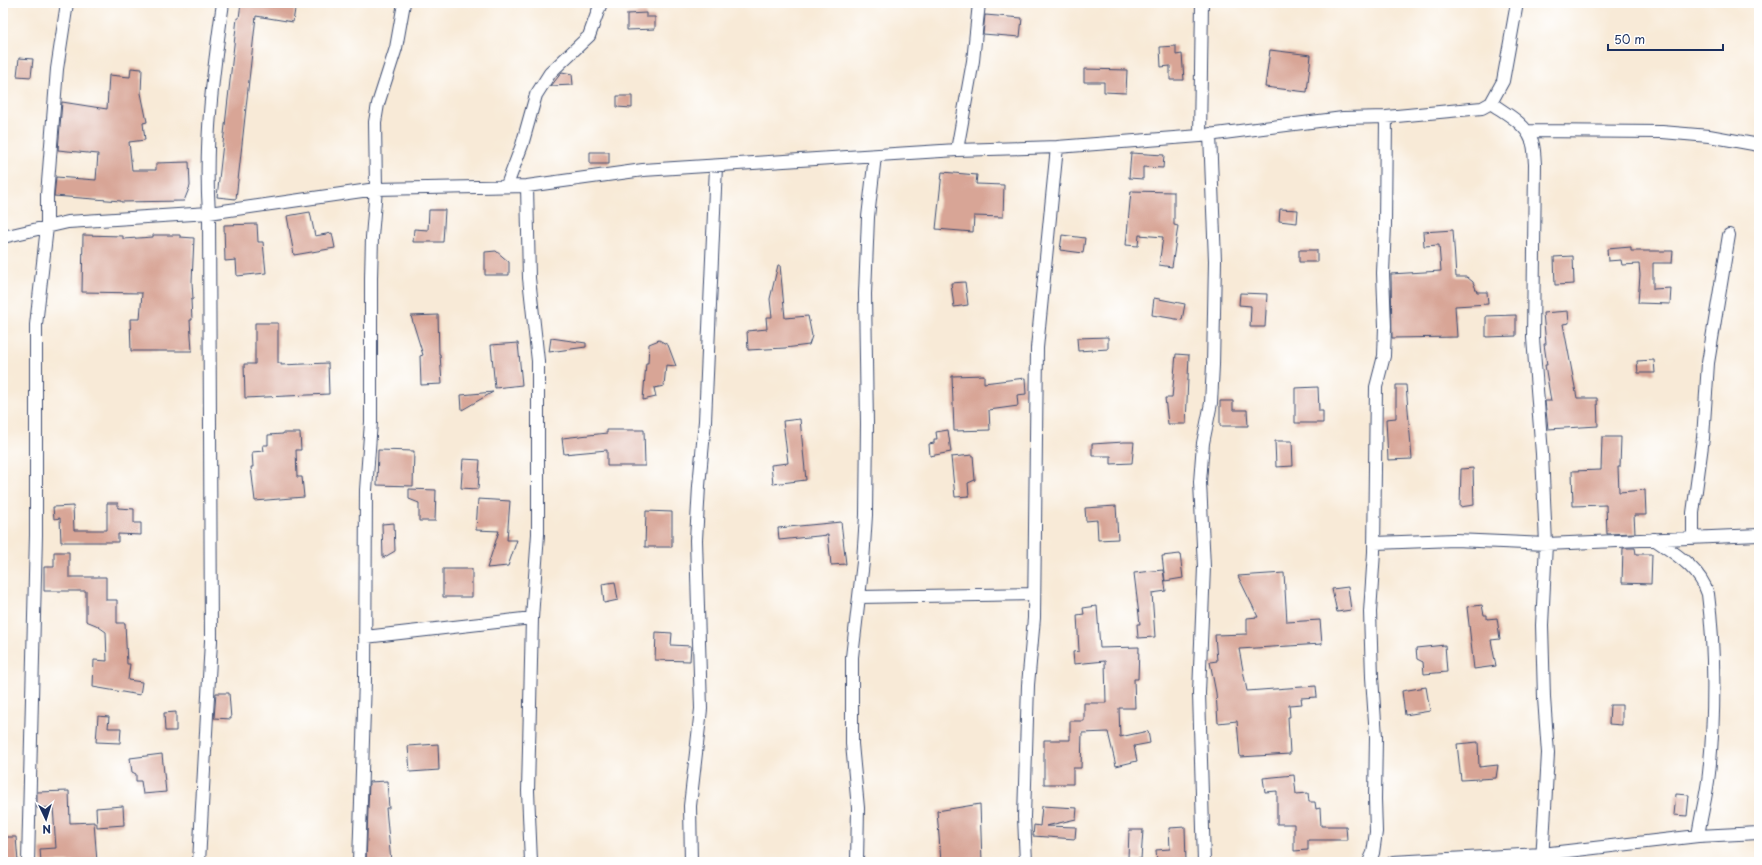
<svg xmlns="http://www.w3.org/2000/svg" width="1762" height="865" viewBox="0 0 1762 865" font-family="'Playpen Sans',sans-serif">
<rect width="100%" height="100%" fill="#fff"/>
<filter id="ink" filterUnits="userSpaceOnUse"><feTurbulence type="fractalNoise" baseFrequency=".025" numOctaves="2"/><feDisplacementMap in="SourceGraphic" scale="8" xChannelSelector="R" yChannelSelector="G"/><feConvolveMatrix kernelMatrix="1 2 1 2 8 2 1 2 1" color-interpolation-filters="sRGB"/></filter>
<filter id="wash" filterUnits="userSpaceOnUse"><feTurbulence type="fractalNoise" baseFrequency=".012" numOctaves="4" result="noise"/><feDisplacementMap in="SourceGraphic" scale="16" xChannelSelector="R" yChannelSelector="G"/><feGaussianBlur stdDeviation="0.9" result="paint"/><feColorMatrix in="noise" values="0 0 0 0 0 0 0 0 0 0 0 0 0 0 0 0 0 1.4 0 .05"/><feComposite in="paint" operator="in"/></filter>
<g filter="url(#wash)">
<rect width="100%" height="100%" fill="#f8ead7"/>
<g id="blocks">
<path fill="#d8a596" d="M241 3H296L293 22 256 16 236 199 217 197 237 18H239Z
M646 13V17H655V29L627 30V14Z
M985 15 1022 18 1020 37 983 34Z
M1176 46V55L1182 54 1184 80H1170V66L1161 67 1160 47Z
M1270 50 1311 55 1307 92 1265 87Z
M19 58 33 59 31 77 17 76Z
M131 68 142 69 141 93 147 122 143 123 145 140 129 142 132 170H156V163L189 162 190 186 184 201 121 202V201L54 196 56 177 96 180 98 154 58 150 62 102 107 109 109 75 130 77Z
M1084 69 1127 70 1126 93 1104 92V82H1084Z
M562 72 572 74 573 85 551 86Z
M617 96H632V108L617 107Z
M590 152H609V164H590Z
M1131 153 1164 155 1163 168 1143 167V179L1129 178Z
M942 172 977 175 976 184 1004 185 1003 217 974 216 973 232 936 229Z
M1131 191 1174 192V225L1178 226 1172 267 1159 265 1163 237 1139 235 1138 246 1126 245Z
M1280 209 1298 210 1297 223 1279 221Z
M429 210H445L443 242H413L414 229 428 230Z
M310 212 315 236 332 233 335 248 294 255 287 216Z
M257 224 258 242H263L266 273 237 276 236 260 225 261 224 225Z
M1453 230 1456 277H1467L1473 282 1477 292H1487L1488 304 1455 306 1457 337 1392 338 1391 274 1441 271 1439 245 1424 246 1423 232Z
M83 235 123 236V239L153 237V235H180V237L194 238 192 282 193 299 191 300 192 320H190L192 351H131L130 319H140L142 293 82 292Z
M1062 235 1085 238 1083 253 1060 250Z
M1631 247V251H1673L1672 263H1653V289L1671 288 1670 304 1638 303 1640 275 1639 264 1622 265 1621 260 1608 261 1607 249Z
M1299 250H1317V262H1299Z
M496 251 509 262V275H485V252Z
M1573 256 1574 284 1555 285 1554 257Z
M778 265H780L785 318 808 316 812 336 809 345 785 348 748 350 747 331 767 329 766 317H772L770 299Z
M965 282 968 305 954 307 951 283Z
M1240 293 1267 294 1265 327H1250L1251 306 1239 305Z
M1154 298 1185 304 1182 320 1152 315Z
M1568 311 1569 323 1563 324 1577 398H1597L1598 426 1548 429 1545 401H1551L1545 365H1547L1544 344H1546L1543 313Z
M438 315 439 354H440L442 384 421 385 420 356 423 355 411 316Z
M1516 315V336L1486 337V316Z
M255 323H278V363H281V365L328 363 329 394 245 398 244 364H255Z
M1108 337V349L1078 351 1077 338Z
M551 338 586 343V347L549 352Z
M659 340 668 345 676 366 666 365 664 386 654 388 656 397 643 400 646 363H648L649 344Z
M518 343 522 385 495 388 491 345Z
M1176 354 1189 355 1186 424H1168L1165 398H1172Z
M1654 360 1655 373H1638L1637 361Z
M984 375V383L1025 378 1026 394 1017 395 1018 406 989 410 990 430 954 431 952 376Z
M1396 385H1406L1412 459 1388 460 1386 419 1396 418Z
M1318 387 1319 411H1323V423H1295V388Z
M493 392 462 410 461 395Z
M1220 401H1233V410H1247L1248 426H1220Z
M800 419 806 480 773 484 771 465 788 463 783 421Z
M607 430H644L645 466H607V450L564 454 562 438 607 433Z
M948 430 951 452 930 456 929 444 934 443V439H937L936 432Z
M283 433H300L301 450H296L297 477H302L304 497 255 501 251 467H253L252 452 264 451 263 445H268V435L283 434Z
M1602 437H1621L1620 467H1618L1619 492 1645 490 1646 515H1634L1635 533 1607 534 1606 505 1573 506 1572 471 1601 470Z
M1275 441H1292L1293 466 1276 467Z
M1124 442H1134L1132 463 1111 464V456H1092V444Z
M378 450 414 451 413 486 377 485Z
M973 455 975 480 968 483 969 496 955 497 951 457Z
M463 459 480 460 478 489 461 488Z
M1473 468 1474 505 1460 507 1461 469Z
M409 489 436 490 435 521H419V503L409 499Z
M478 499 510 501 507 540H517L508 566 487 568 499 531 476 530Z
M107 503H118V508L134 509V523H141V535L118 534V542H61L60 518 54 519 53 507 73 506 74 530H107Z
M1116 506 1118 539 1098 540 1097 520 1086 521 1085 508Z
M646 511 672 512V547H645Z
M841 522 846 564 831 565 828 535 779 540 778 528Z
M394 523 395 551 383 558 382 524Z
M1623 548H1635L1636 554H1652L1651 584 1622 583Z
M54 552H69V577H106V600H117V623H125L127 664H130L128 680 142 682 140 695 93 687 94 660 107 661 106 632 96 625 86 621V591H44V567H54Z
M1180 554 1183 578 1165 581 1162 556Z
M443 569H472V597H443Z
M1163 570 1166 591 1152 593 1155 637 1138 638 1137 624H1140L1134 573Z
M1284 573 1287 622 1320 620 1322 644 1239 649 1247 691 1316 686 1317 697 1301 698 1302 704 1289 705 1290 717H1288L1290 754 1240 757 1237 721 1218 723 1216 693 1210 662 1217 661 1215 635 1247 634V618L1258 617 1238 576Z
M615 582 618 600 604 603 602 584Z
M1348 587 1351 610 1337 612 1332 589Z
M1482 605 1484 615H1487V619L1497 618 1500 639 1491 640 1496 666 1474 669 1467 607Z
M1097 606 1100 648 1139 647 1138 679H1134L1135 708H1119L1120 737 1148 731 1150 743 1134 746 1137 761 1116 766 1108 732 1082 733 1081 768H1073V784H1044V740H1070V721H1084V703H1106L1105 661 1074 664 1073 652 1079 651 1077 615 1084 614 1083 608Z
M656 632 672 633 671 645 691 646 690 661 655 660Z
M1445 645 1447 672 1424 674 1423 662 1417 659 1416 648Z
M1426 687 1430 711 1405 715 1402 691Z
M216 693H229L231 719 214 718Z
M1610 705H1622V725L1609 724Z
M176 712V731H165L164 713Z
M98 716 109 717 108 728H121L120 743 96 742Z
M1478 742 1479 767 1498 765 1496 778 1461 780 1457 744Z
M438 744 439 770 410 772 408 746Z
M162 754 166 792 143 794 141 781H136V774L132 772 130 758Z
M1294 775 1296 794 1308 793 1309 802H1315L1316 809 1320 808 1321 826H1346L1347 840H1308V850L1294 851V824H1277V791L1265 792 1263 778Z
M387 781 389 808H386L391 862H366L369 782Z
M69 791 70 823 94 822 97 862H41L40 849 56 848 53 807 37 808V792Z
M1676 794 1689 795 1687 816 1674 815Z
M980 804 982 862H941L937 811Z
M123 806 124 825 97 827 96 808Z
M1042 806 1077 808 1076 819 1046 826 1076 827 1075 839 1033 836 1034 825 1040 826Z
M1185 827 1186 862H1157L1156 850 1170 849 1169 828Z
M1129 830H1143L1141 859 1128 858Z
M3 837H16L18 862H3Z"/>
</g>
</g>
<g filter="url(#ink)">
<use href="#blocks" fill-opacity="0" stroke="#3c4b70" stroke-width="1"/>
<g fill="none" stroke-linecap="round" stroke-linejoin="round">
<g stroke="#3c4b70" stroke-width="14">
<path id="minor" d="M1491 103C1505 113 1525 123 1531 139 1535 146 1534 156 1535 164L1533 338 1542 454 1546 544 1542 625 1544 698 1548 753 1542 862
M1527 131 1662 132 1709 136 1759 145
M1200 136 1202 3
M957 150 973 61 979 3
M507 185 522 145 536 95 550 73 589 36 601 3
M527 186 529 278 538 361V534L532 618 528 791 531 862
M3 237 68 222 209 213 376 189 527 186 643 170 957 150 1057 147 1200 136 1343 118 1386 117 1482 108 1491 103 1503 81 1517 3
M1693 538V513L1703 438 1708 363 1729 235
M1654 539C1674 553 1700 568 1708 594 1715 649 1715 717 1709 773 1707 794 1701 815 1698 836
M1375 543 1455 540 1546 544 1759 535
M859 597 1034 594
M365 637 532 618
M28 862 36 535V325L47 227V195L57 69 67 3
M199 862 211 641 209 213C204 143 213 72 223 3
M359 862 365 680 366 490 371 422V278L372 237 376 189 375 122 378 104 396 48 404 3
M691 862 690 806 701 709 696 540 699 486 705 421 716 166
M857 862 858 808 852 744V657L863 562 866 515 867 424 865 294 868 217 875 156
M1026 862 1024 817 1028 685 1034 618 1037 348 1057 147
M1204 862 1199 693 1204 567 1200 482 1203 443 1211 403 1213 365 1215 261 1210 134
M1369 862 1373 853 1376 832 1375 799 1376 737 1372 677 1370 612 1374 552 1376 387 1384 356 1385 326 1383 273 1385 225 1386 117
M1393 862 1542 854 1698 836 1759 833"/>
</g>
<use href="#minor" stroke="#fff" stroke-width="12"/>
</g>
</g>
<rect width="1762" height="865" fill="none" stroke="#fff" stroke-width="16"/>
<g transform="translate(46 819) rotate(176)" stroke="#ffffff" stroke-width="3" paint-order="stroke">
<path d="M0-3L7 15L0 10L-7 15Z" fill="#1b2f5e"/>
<text y="-6" font-size="11" font-weight="bold" text-anchor="middle" fill="#1b2f5e">N</text>
</g>
<path d="M1608 44v6h115v-6" fill="none" stroke="#1b2f5e" stroke-width="2"/>
<text x="1614" y="44" font-size="12" fill="#1b2f5e" stroke="#ffffff" stroke-width="3" paint-order="stroke">50 m</text>
</svg>
